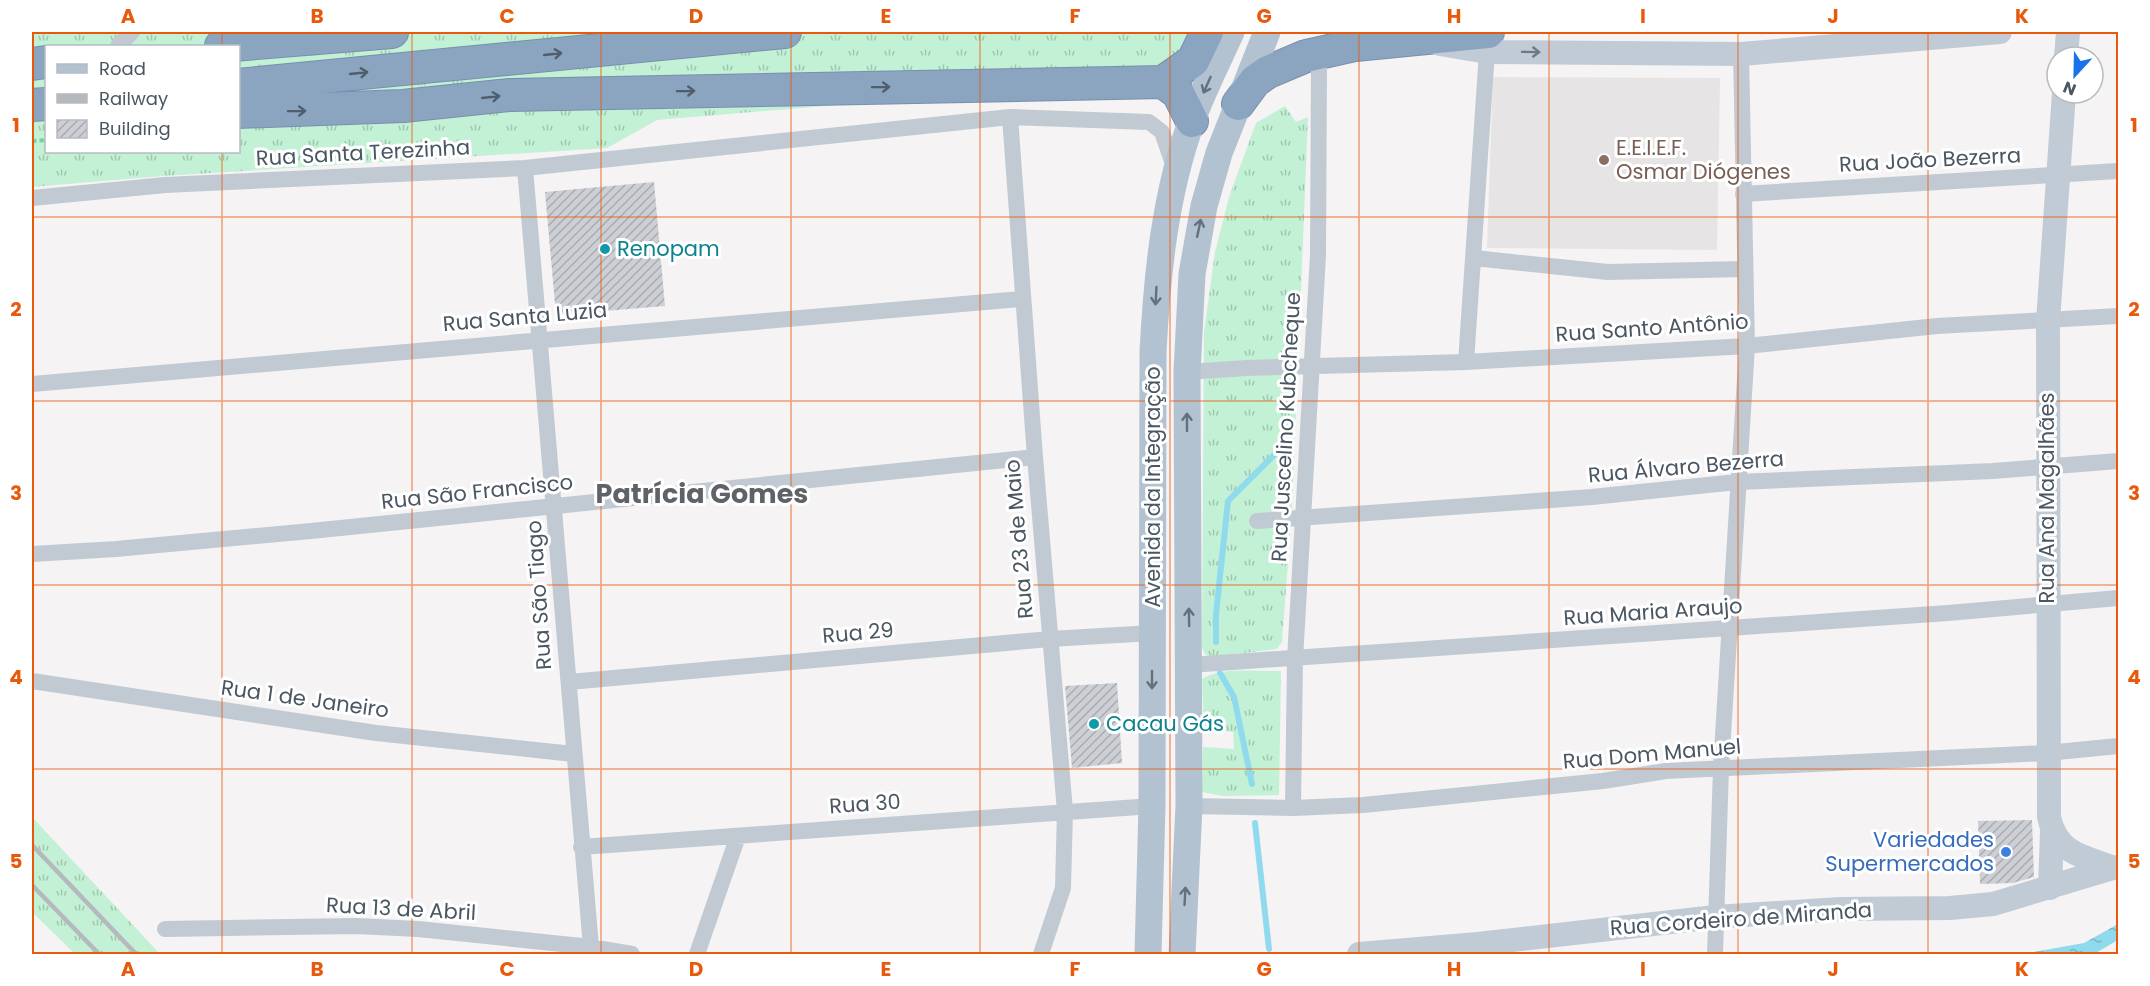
<svg xmlns="http://www.w3.org/2000/svg" width="2150" height="986" viewBox="0 0 2150 986" font-family="Poppins,sans-serif">
<defs>
<pattern id="grass-tufts" width="24" height="20" patternUnits="userSpaceOnUse" patternTransform="scale(1.5)"><rect width="24" height="20" fill="#c3f1d5"/><path d="M3 7l-1-3M5 7V3M7 7l1-3M15 17l-1-3M17 17v-4M19 17l1-3" fill="none" stroke="#a0c6b0"/></pattern>
<pattern id="water-ripples" width="26" height="14" patternUnits="userSpaceOnUse" patternTransform="scale(1.5)"><rect width="26" height="14" fill="#90daee"/><path d="M2 4q2-2 4 0t4 0M15 11q2-2 4 0t4 0" fill="none" stroke="#78b4c4"/></pattern>
<pattern id="building-hatch" width="6" height="6" patternUnits="userSpaceOnUse" patternTransform="scale(1.5)"><rect width="6" height="6" fill="#cdcfd5"/><path d="M-1 1l2-2M0 6l6-6M5 7l2-2" fill="none" stroke="#a8abb0"/></pattern>
</defs>
<rect width="100%" height="100%" fill="#f5f3f3"/>
<path fill="#e6e4e5" d="M1493 77 1720 78 1717 250 1487 248Z"/>
<path fill="url(#grass-tufts)" fill-rule="evenodd" d="M32 32H1205L1181 60 1103 83 657 120 607 148 163 176 32 187ZM46 46H238V152H46Z
M1285 106 1296 122 1308 117 1292 508 1282 642 1277 649 1211 657 1205 654 1202 647 1204 332 1215 252 1229 197 1256 123Z
M1281 671 1279 795 1223 796 1202 792 1203 747 1234 749 1233 732 1204 728 1202 679C1222 666 1258 672 1281 671Z
M32 817 160 954H75L32 912Z"/>
<path fill="url(#water-ripples)" d="M2118 924V940L2094 954H2022L2084 943Z"/>
<g fill="none" stroke-linecap="round" stroke-linejoin="round">
<path stroke="#90daee" stroke-width="6" d="M1216 642V614L1228 501 1281 448
M1220 673 1234 697 1252 784
M1255 823 1269 949"/>
</g>
<path fill="url(#building-hatch)" d="M654 182 665 306 556 315 545 192Z
M1117 683 1122 763 1072 768 1065 686Z
M2032 820 2034 877 2013 883 1980 884 1978 821Z"/>
<g fill="none" stroke-linecap="round" stroke-linejoin="round">
<g stroke="#7690ad" stroke-width="34">
<path id="highway" d="M221 46 392 32
M32 64 46 62
M1163 82 1178 93 1192 121
M238 85 785 32
M1238 104 1255 81 1268 72 1306 56 1355 45 1488 32
M32 105 46 104
M238 112 403 106 510 95 1163 82 1193 61 1207 32"/>
</g>
<path stroke="#7ad0a6" stroke-width="4" stroke-dasharray="4.5 3" stroke-linecap="butt" d="M32 141 46 140"/>
<path stroke="#c1cad2" stroke-width="16" d="M118 46 132 32
M1010 117 1035 457 1065 811 1063 888 1041 954
M525 168 591 947
M1743 194 2118 171
M32 198 165 185 525 168 1010 117 1149 122 1162 132 1175 170
M1474 258 1608 272 1745 269
M1466 362 1487 52
M1187 372 1247 368 1466 362 1747 346 1937 326 2118 316
M32 384 1022 299
M1257 521 1592 497 1737 482 1993 471 2118 461
M32 554 116 549 311 531 1035 457
M1189 665 1948 613 2118 598
M32 681 376 733 573 754
M569 682 1050 639 1153 633
M1189 806 1293 808 1363 805 1603 781 1666 771 2047 753 2118 746
M1293 808 1295 659 1318 255 1319 65 1327 51
M581 847 1152 806
M165 929 356 926 418 929 591 947 632 954
M697 954 738 836
M1715 954 1721 768 1747 346 1741 54"/>
<path stroke="#c1cbd6" stroke-width="24" d="M1440 44 1487 52 1741 54 2000 32
M2066 57 2068 32
M2064 93 2048 321 2049 817C2057 853 2081 856 2112 867
M2050 888 2052 832
M1359 954 1478 944 1715 917 1840 909 1950 908 1993 904 2116 867"/>
<path stroke="#b3c2d1" stroke-width="27" d="M1148 954 1152 806 1153 352C1157 274 1165 194 1192 120 1203 90 1218 61 1231 32
M1182 954 1189 806 1187 372 1192 274 1204 206 1219 153 1267 32"/>
<use href="#highway" stroke="#8ba5c1" stroke-width="32"/>
<path stroke="#b5b8bd" stroke-width="4.5" d="M32 845 136 954
M32 885 99 954"/>
</g>
<defs><path id="oneway-shaft" d="M-6 0H5M1.5-3L5.5 0L1.5 3" fill="none" stroke-width="1.6" stroke-linecap="round" stroke-linejoin="round" transform="scale(1.5)"/></defs>
<use stroke="#6e7984" href="#oneway-shaft" transform="translate(1531 52) rotate(1)"/>
<g stroke="#505e6b">
<use href="#oneway-shaft" transform="translate(553 54) rotate(-6)"/>
<use href="#oneway-shaft" transform="translate(359 73) rotate(-6)"/>
<use href="#oneway-shaft" transform="translate(881 87) rotate(-1)"/>
<use href="#oneway-shaft" transform="translate(686 91) rotate(-1)"/>
<use href="#oneway-shaft" transform="translate(491 97) rotate(-6)"/>
<use href="#oneway-shaft" transform="translate(297 111) rotate(-1)"/>
</g>
<g stroke="#64717d">
<use href="#oneway-shaft" transform="translate(1207 85) rotate(114)"/>
<use href="#oneway-shaft" transform="translate(1199 228) rotate(-78)"/>
<use href="#oneway-shaft" transform="translate(1156 296) rotate(93)"/>
<use href="#oneway-shaft" transform="translate(1187 422) rotate(-90)"/>
<use href="#oneway-shaft" transform="translate(1189 617) rotate(-91)"/>
<use href="#oneway-shaft" transform="translate(1152 680) rotate(90)"/>
<use href="#oneway-shaft" transform="translate(1185 896) rotate(-87)"/>
</g>
<path fill="none" stroke="#e8590c" stroke-width="1.5" stroke-opacity="0.55" d="M222 32V46M412 32V954M601 32V954M791 32V954M980 32V954M1170 32V954M1359 32V954M1549 32V954M1738 32V954M1928 32V954M222 152V954M32 217H2118M32 401H2118M32 585H2118M32 769H2118"/>
<circle fill="#8d6e63" stroke="#fff" stroke-width="2" cx="1604" cy="160" r="6"/>
<g fill="#0f9aa8" stroke="#fff" stroke-width="2">
<circle cx="605" cy="249" r="6"/>
<circle cx="1094" cy="724" r="6"/>
</g>
<circle fill="#3f7fe0" stroke="#fff" stroke-width="2" cx="2006" cy="852" r="6"/>
<g text-anchor="middle" stroke-width="6" stroke-linejoin="round" paint-order="stroke">
<g font-size="21" fill="#785e54" stroke="#fff" text-anchor="start">
<text x="1616" y="155">E.E.I.E.F.<tspan x="1616" dy="24">Osmar Diógenes</tspan></text>
</g>
<g font-size="21" fill="#4a5661" stroke="#fff">
<text transform="translate(363 153) rotate(-3)" y="7">Rua Santa Terezinha</text>
<text transform="translate(1930 160) rotate(-3)" y="7">Rua João Bezerra</text>
<text transform="translate(525 317) rotate(-5)" y="7">Rua Santa Luzia</text>
<text transform="translate(1652 328) rotate(-4)" y="7">Rua Santo Antônio</text>
<text transform="translate(1286 427) rotate(-87)" y="7">Rua Juscelino Kubcheque</text>
<text transform="translate(1686 467) rotate(-5)" y="7">Rua Álvaro Bezerra</text>
<text transform="translate(1153 487) rotate(-90)" y="7">Avenida da Integração</text>
<text transform="translate(477 492) rotate(-6)" y="7">Rua São Francisco</text>
<text transform="translate(2047 498) rotate(-90)" y="7">Rua Ana Magalhães</text>
<text transform="translate(1019 539) rotate(-95)" y="7">Rua 23 de Maio</text>
<text transform="translate(539 595) rotate(-94)" y="7">Rua São Tiago</text>
<text transform="translate(1653 612) rotate(-4)" y="7">Rua Maria Araujo</text>
<text transform="translate(858 633) rotate(-5)" y="7">Rua 29</text>
<text transform="translate(305 699) rotate(8)" y="7">Rua 1 de Janeiro</text>
<text transform="translate(1652 754) rotate(-5)" y="7">Rua Dom Manuel</text>
<text transform="translate(865 804) rotate(-4)" y="7">Rua 30</text>
<text transform="translate(401 909) rotate(3)" y="7">Rua 13 de Abril</text>
<text transform="translate(1741 919) rotate(-4)" y="7">Rua Cordeiro de Miranda</text>
</g>
<g font-size="21" fill="#0d838f" stroke="#fff" text-anchor="start">
<text x="617" y="256">Renopam</text>
<text x="1106" y="731">Cacau Gás</text>
</g>
<g font-size="21" fill="#366cbe" stroke="#fff" text-anchor="end">
<text x="1994" y="847">Variedades<tspan x="1994" dy="24">Supermercados</tspan></text>
</g>
<g font-size="27" font-weight="bold" fill="#5f6368" stroke="#fff">
<text x="702" y="503">Patrícia Gomes</text>
</g>
</g>
<rect width="2150" height="986" fill="none" stroke="#ffffff" stroke-width="66"/>
<rect x="45" y="45" width="195" height="108" fill="#ffffff" stroke="#b7bbc0" stroke-width="1.5"/>
<rect x="57" y="64" width="30" height="9" fill="#b3c2d1" stroke="#b7bbc0" stroke-width="1.5"/>
<text x="99" y="75" font-size="18" fill="#4a5661">Road</text>
<rect x="57" y="94" width="30" height="9" fill="#b5b8bd" stroke="#b7bbc0" stroke-width="1.5"/>
<text x="99" y="105" font-size="18" fill="#4a5661">Railway</text>
<rect x="57" y="120" width="30" height="18" fill="url(#building-hatch)" stroke="#b7bbc0" stroke-width="1.5"/>
<text x="99" y="135" font-size="18" fill="#4a5661">Building</text>
<g transform="translate(2075 75) rotate(202)"><circle r="28" fill="#ffffff" stroke="#b7bbc0" stroke-width="1.5"/>
<path d="M0-4.5L10 22L0 15L-10 22Z" fill="#1a73e8"/>
<text y="-9" font-size="16" font-weight="bold" text-anchor="middle" fill="#4a5661">N</text>
</g>
<rect x="33" y="33" width="2084" height="920" fill="none" stroke="#e8590c" stroke-width="2"/>
<g font-size="20" text-anchor="middle" font-weight="bold" fill="#e8590c">
<text x="128" y="23">A</text>
<text x="317" y="23">B</text>
<text x="507" y="23">C</text>
<text x="696" y="23">D</text>
<text x="886" y="23">E</text>
<text x="1075" y="23">F</text>
<text x="1264" y="23">G</text>
<text x="1454" y="23">H</text>
<text x="1643" y="23">I</text>
<text x="1833" y="23">J</text>
<text x="2022" y="23">K</text>
<text x="16" y="132">1</text>
<text x="2134" y="132">1</text>
<text x="16" y="316">2</text>
<text x="2134" y="316">2</text>
<text x="16" y="500">3</text>
<text x="2134" y="500">3</text>
<text x="16" y="684">4</text>
<text x="2134" y="684">4</text>
<text x="16" y="868">5</text>
<text x="2134" y="868">5</text>
<text x="128" y="976">A</text>
<text x="317" y="976">B</text>
<text x="507" y="976">C</text>
<text x="696" y="976">D</text>
<text x="886" y="976">E</text>
<text x="1075" y="976">F</text>
<text x="1264" y="976">G</text>
<text x="1454" y="976">H</text>
<text x="1643" y="976">I</text>
<text x="1833" y="976">J</text>
<text x="2022" y="976">K</text>
</g>
</svg>
